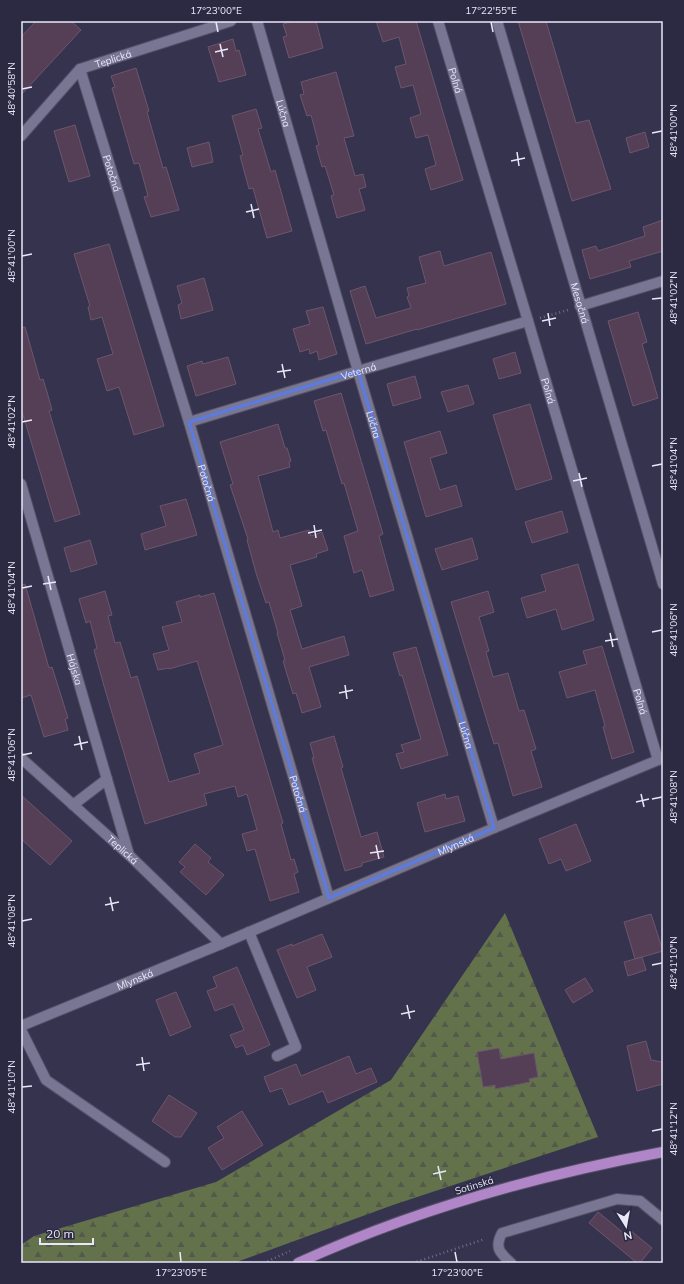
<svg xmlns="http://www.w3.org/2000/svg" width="684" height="1284" viewBox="0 0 684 1284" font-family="Mulish,sans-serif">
<defs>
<pattern id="forest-firs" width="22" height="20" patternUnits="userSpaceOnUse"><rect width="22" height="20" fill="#63724a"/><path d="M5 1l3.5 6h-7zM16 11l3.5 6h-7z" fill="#535a4b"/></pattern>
</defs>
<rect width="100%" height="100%" fill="#36334e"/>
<path fill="url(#forest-firs)" d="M505 913 598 1137 393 1205 234 1263H21V1245L34 1236 216 1182 391 1080Z"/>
<path fill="#543f57" stroke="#6c566e" d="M36 21H71L81 30 21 95V37Z
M294 21H316L323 48 289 58 283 37 287 36 283 24Z
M376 21H416L463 180 431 190 425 169 436 165 428 135 416 138 410 118 421 114 413 85 401 88 395 67 406 64 399 37 383 42Z
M518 21H546L576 123 589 120 611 189 572 201Z
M233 39 236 51 239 50 246 75 219 82 208 47Z
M136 68 149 111 147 112 163 168 166 167 179 210 151 217 144 197 148 196 139 163 134 164 112 88 115 87 111 76Z
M336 72 354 136 344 138 355 176 363 174 366 187 359 189 365 210 337 218 331 196 334 195 325 166 322 167 316 146 319 145 311 115 307 116 300 95 304 94 301 82Z
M256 109 262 128 258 129 271 172 275 170 292 231 267 238 253 188 249 189 240 156 243 155 232 116Z
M75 125 90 176 69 182 54 131Z
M645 132 649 147 630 153 626 138Z
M209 142 213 162 192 167 187 148Z
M663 220V251L629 261 631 267 590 279 582 250 596 246 598 251 645 236 643 227Z
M109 244 164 426 134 435 119 387 107 391 97 359 113 354 102 317 91 320 88 307 90 306 74 254Z
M440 251 444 266 491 252 506 304 417 330V329L366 344 350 291 365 286 376 318 411 308 407 297 409 296 407 288 426 283 419 257Z
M204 278 213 310 181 319 178 305 182 303 177 286Z
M323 307 337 354 319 360 317 351 310 354 309 349 300 352 293 329 310 324 306 311Z
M638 312 647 342 642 344 658 398 633 406 608 321Z
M25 327 40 380 43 379 47 392 52 410 49 411 80 514 55 522 21 408V328Z
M515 352 521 373 499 379 493 359Z
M228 357 236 384 196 396 187 366 202 361 203 364Z
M415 376 421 398 393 406 387 384Z
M468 385 474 404 448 412 441 392Z
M341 393 383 534 379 536 394 590 370 597 362 570 354 573 344 536 358 531 344 483 342 484 326 430 323 431 314 401Z
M530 404 552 479 516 490 493 415Z
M278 424 285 448H287L291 461 289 462 290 467 258 476 273 532 278 530 280 538 309 530 311 536 322 532 328 550 316 554 317 557 290 565 302 606 290 610 302 649 344 636 349 655 309 667 321 707 302 713 296 693 293 694 283 661 285 660 277 633H278L269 602 266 603 256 573 247 540 248 539 230 485 233 484 220 442Z
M440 431 447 453 430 458 440 490 456 485 462 506 426 517 404 442Z
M186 499 197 535 145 550 141 534 166 526 160 506Z
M562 511 568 532 532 543 525 522Z
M472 538 478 559 442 570 435 549Z
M90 540 97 564 71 572 64 548Z
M578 564 594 620 562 630 556 609 527 618 521 598 546 591 541 575Z
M25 584 49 668 52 667 68 718 65 719 68 730 44 737 31 695 21 698V585Z
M105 591 112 615 108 616 115 643 120 642 131 678 137 676 169 782 200 773 194 754 223 745 197 661 169 669V668L158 670 153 654 169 650 162 627 182 622 176 602 200 595V597L214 593 283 823 281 824 291 860 294 859 298 872 294 874 299 892 270 901 255 849 247 851 242 834 257 830 247 794 238 797 235 786 204 794 207 805 145 824 104 686 94 650 97 648 90 621 86 623 79 599Z
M488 591 494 612 479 617 489 651 486 652 493 677 508 673 519 711 524 710 536 749 531 751 542 787 513 796 498 743 494 744 451 602Z
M602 646 634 752 612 759 603 727 605 726 595 690 567 698 559 672 587 664 583 651Z
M416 647 448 755 401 769 396 754 404 752 401 745 421 739 402 675 400 676 393 653Z
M334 736 343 767 341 768 361 837 377 832 384 857 362 863V866L345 871 312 758H314L310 743Z
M445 794 446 799 458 796 465 821 425 832 417 803Z
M21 795 72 841 50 865 21 839Z
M576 824 591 861 566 871 561 859 549 864 539 839Z
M195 844 211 858 208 862 224 875 206 895 180 872 185 867 179 862Z
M651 914 663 951 635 959 624 922Z
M322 934 332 957 307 967 316 990 297 998 277 950 292 944V946Z
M642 957 646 970 628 976 624 962Z
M237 967 270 1045 247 1055 243 1045 236 1048 230 1035 244 1030 233 1004 215 1011 207 991 217 987 213 977Z
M585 978 593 991 573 1003 565 990Z
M176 992 191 1027 170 1036 156 1000Z
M646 1041 651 1060 662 1062 663 1084 637 1091 627 1046Z
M499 1048 501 1059 534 1053 538 1077 529 1079 530 1082 495 1089V1085L483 1087 477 1052Z
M349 1056 356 1074 371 1068 377 1082 328 1103 323 1091 289 1105 282 1088 270 1092 264 1077 296 1064 301 1076Z
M169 1095 197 1113 181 1137H175L152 1121Z
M242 1111 263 1145 222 1170 208 1148 224 1138 217 1127Z
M598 1212 626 1235 630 1230 652 1248 640 1263H637L589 1223Z"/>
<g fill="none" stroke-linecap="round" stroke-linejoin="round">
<g stroke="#535066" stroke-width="12">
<g id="minor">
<path id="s1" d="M257 21 358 371 494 828"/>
<path id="s2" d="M438 21 528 321 658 760"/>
<path id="s3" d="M497 21 663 584"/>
<path id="s4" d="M80 69 189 422 329 898"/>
<path id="s5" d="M21 136 80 69 231 21"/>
<path d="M580 306 663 281"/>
<path id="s6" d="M189 422 358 371 528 321"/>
<path id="s7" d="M21 484 129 855"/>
<path id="s8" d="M21 758 129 855 221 944"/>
<path d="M73 805 107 779"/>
<path d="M249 932 296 1047 277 1056"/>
<path id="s9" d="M21 1026 221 944 494 828 663 758"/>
<path d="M21 1030 46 1080 165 1162"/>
<path d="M511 1263C500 1253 494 1248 502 1233L617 1199 640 1201 663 1220"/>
</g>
</g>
<g stroke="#535066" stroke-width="12">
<path id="major" d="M298 1263C414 1210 538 1175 663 1152"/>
</g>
<path stroke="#716e86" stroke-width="2.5" stroke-dasharray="1 3" stroke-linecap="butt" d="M540 318 568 310
M264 1263 290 1251
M413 1263 485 1239"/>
<use href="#minor" stroke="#797694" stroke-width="10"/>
<use href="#major" stroke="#b086c8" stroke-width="10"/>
</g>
<path fill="none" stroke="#5a7ce2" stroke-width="3" stroke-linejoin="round" d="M358 371 494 828 329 898 189 422Z"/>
<path fill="none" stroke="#e9e8f9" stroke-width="1.5" d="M216 22 218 32M491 22 493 32M220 44 223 57M215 52 228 49M22 89 32 87M652 133 662 131M517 152 519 166M511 161 525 158M251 204 254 218M246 212 259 209M22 256 32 254M652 299 662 298M548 313 550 326M542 321 556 318M282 364 285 378M277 372 291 370M22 422 32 420M652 466 662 464M579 473 582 487M573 481 587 478M314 525 316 538M308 533 322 530M48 576 51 590M43 584 56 582M22 588 32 586M652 632 662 630M610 633 613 647M605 641 618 639M345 685 347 699M339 693 353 690M79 736 82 750M74 745 88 742M22 755 32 753M641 794 644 807M652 799 662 797M636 802 649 799M376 845 379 859M370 853 384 851M110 897 113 911M105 905 119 902M22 921 32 919M652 965 662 963M407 1005 410 1019M401 1014 415 1011M142 1057 144 1071M136 1065 150 1063M22 1087 32 1086M652 1131 662 1129M438 1166 441 1180M433 1174 446 1171M180 1252 181 1262M455 1252 457 1262"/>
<g text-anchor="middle" stroke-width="3" stroke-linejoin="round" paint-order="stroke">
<g font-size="10" fill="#e9e8f9" stroke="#2c2943">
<text dy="4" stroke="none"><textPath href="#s5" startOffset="124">Teplická</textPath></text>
<text dy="4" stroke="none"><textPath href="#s2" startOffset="62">Poľná</textPath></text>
<text dy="4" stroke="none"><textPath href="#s1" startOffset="96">Lúčna</textPath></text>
<text dy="4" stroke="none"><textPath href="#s4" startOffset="109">Potočná</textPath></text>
<text dy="4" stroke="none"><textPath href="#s3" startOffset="294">Mesačná</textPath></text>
<text dy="4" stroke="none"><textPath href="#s6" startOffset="177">Veterná</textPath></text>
<text dy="4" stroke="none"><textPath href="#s2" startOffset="386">Poľná</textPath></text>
<text dy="4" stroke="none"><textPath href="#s1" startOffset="420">Lúčna</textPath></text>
<text dy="4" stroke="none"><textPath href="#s4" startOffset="433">Potočná</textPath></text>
<text dy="4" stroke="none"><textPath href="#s7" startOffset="193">Hájska</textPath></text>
<text dy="4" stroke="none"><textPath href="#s2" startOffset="710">Poľná</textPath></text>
<text dy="4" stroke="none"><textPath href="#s1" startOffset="744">Lúčna</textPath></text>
<text dy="4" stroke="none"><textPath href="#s4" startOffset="757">Potočná</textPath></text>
<text dy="4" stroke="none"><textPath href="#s9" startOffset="471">Mlynská</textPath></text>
<text dy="4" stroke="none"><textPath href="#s8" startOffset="137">Teplická</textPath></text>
<text dy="4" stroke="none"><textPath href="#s9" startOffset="123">Mlynská</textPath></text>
<text transform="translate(474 1185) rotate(-17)" y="4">Sotinská</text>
</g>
</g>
<rect width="684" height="1284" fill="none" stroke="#2c2943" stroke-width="44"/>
<g transform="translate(626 1226) rotate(169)" stroke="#2c2943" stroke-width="3" paint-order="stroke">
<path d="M0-3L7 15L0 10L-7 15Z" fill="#e9e8f9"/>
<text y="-6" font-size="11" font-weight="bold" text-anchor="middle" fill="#e9e8f9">N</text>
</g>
<path d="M40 1238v6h53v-6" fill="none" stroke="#e9e8f9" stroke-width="2"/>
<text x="46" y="1238" font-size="12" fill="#e9e8f9" stroke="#2c2943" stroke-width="3" paint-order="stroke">20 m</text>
<rect x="22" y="22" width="640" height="1240" fill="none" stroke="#e9e8f9" stroke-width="1.5"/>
<g font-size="10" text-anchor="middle" fill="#e9e8f9">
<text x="216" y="14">17°23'00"E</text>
<text x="491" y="14">17°22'55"E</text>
<text transform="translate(11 89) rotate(-90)" y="4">48°40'58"N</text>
<text transform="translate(673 131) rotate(-90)" y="4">48°41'00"N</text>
<text transform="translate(11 256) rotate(-90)" y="4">48°41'00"N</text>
<text transform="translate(673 298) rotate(-90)" y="4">48°41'02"N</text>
<text transform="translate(11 422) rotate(-90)" y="4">48°41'02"N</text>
<text transform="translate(673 464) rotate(-90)" y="4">48°41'04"N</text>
<text transform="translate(11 588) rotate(-90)" y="4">48°41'04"N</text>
<text transform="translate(673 630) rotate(-90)" y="4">48°41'06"N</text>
<text transform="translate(11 755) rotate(-90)" y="4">48°41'06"N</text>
<text transform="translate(673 797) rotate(-90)" y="4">48°41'08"N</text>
<text transform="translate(11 921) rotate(-90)" y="4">48°41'08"N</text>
<text transform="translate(673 963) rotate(-90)" y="4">48°41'10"N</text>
<text transform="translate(11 1087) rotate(-90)" y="4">48°41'10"N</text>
<text transform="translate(673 1129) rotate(-90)" y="4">48°41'12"N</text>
<text x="181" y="1276">17°23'05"E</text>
<text x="457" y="1276">17°23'00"E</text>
</g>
</svg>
